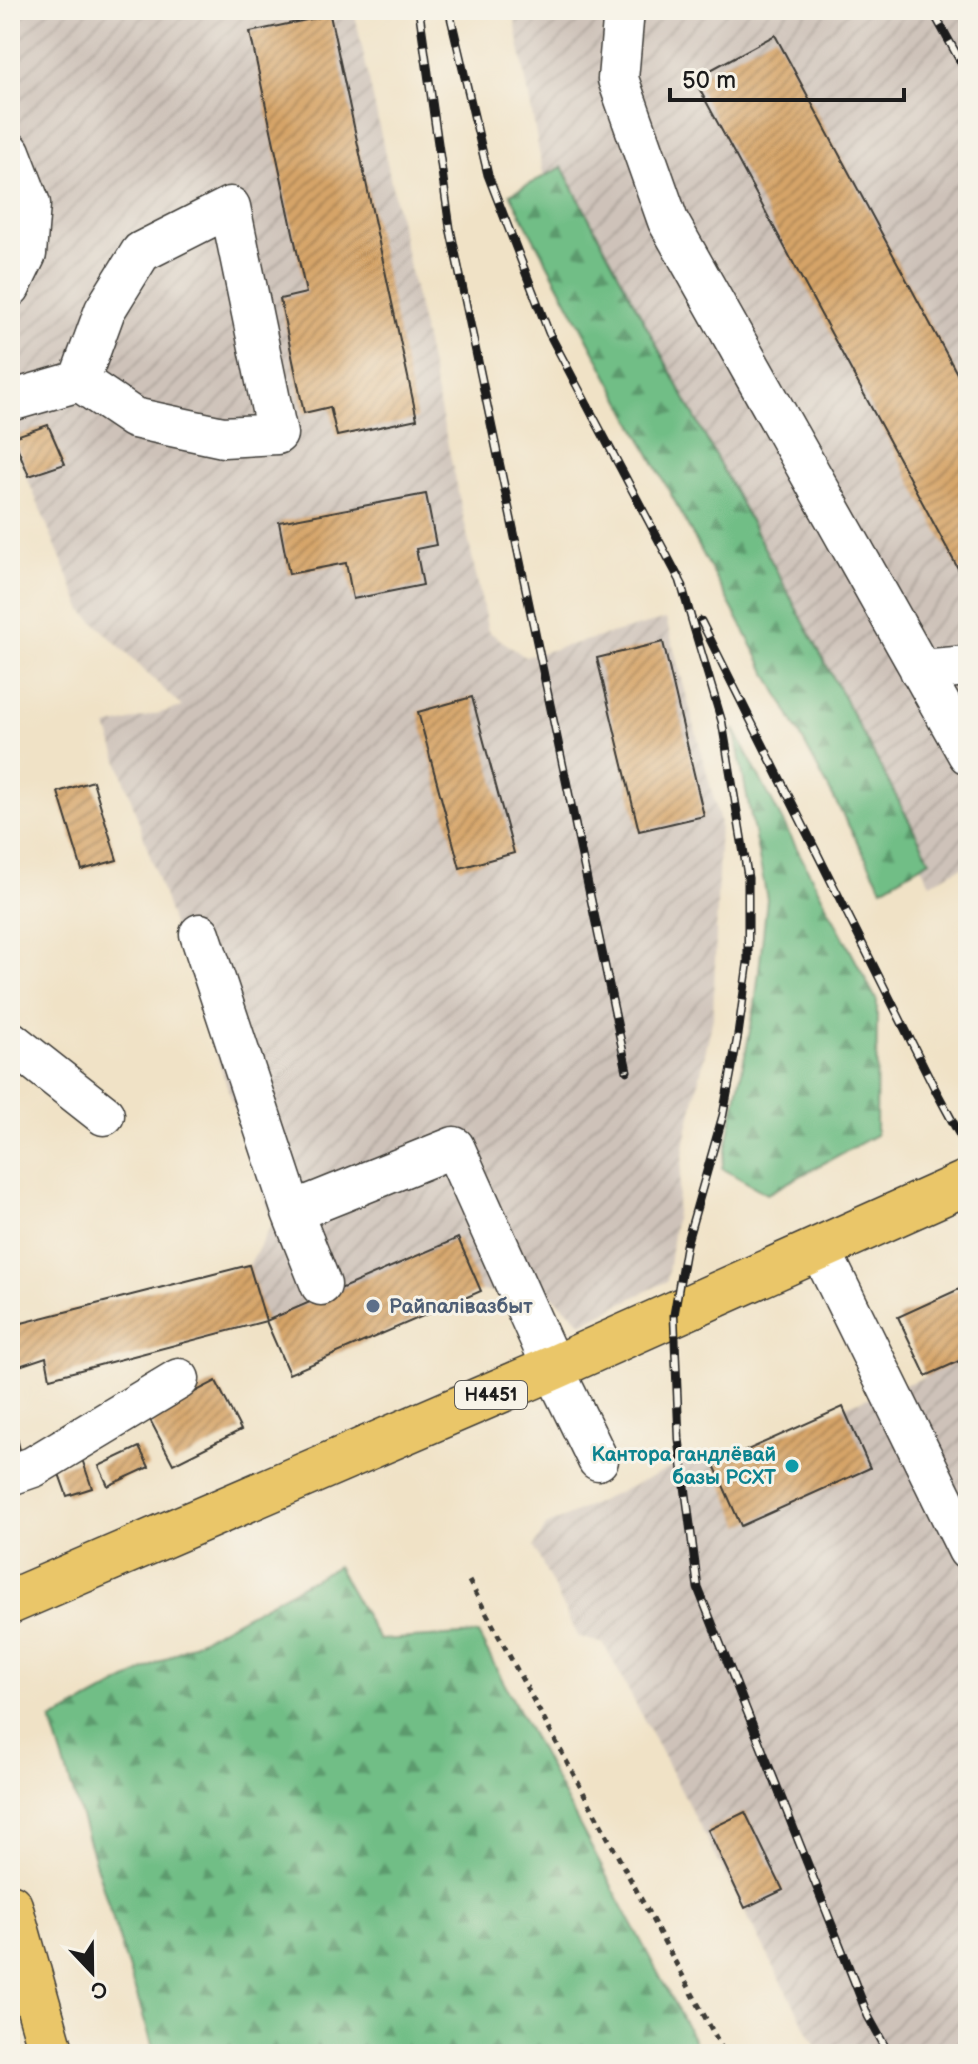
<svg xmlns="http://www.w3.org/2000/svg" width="978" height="2064" viewBox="0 0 978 2064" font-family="'Balsamiq Sans',sans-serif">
<defs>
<pattern id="industrial-furrows" width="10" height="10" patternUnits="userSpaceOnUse" patternTransform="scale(2)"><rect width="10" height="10" fill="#cec2b9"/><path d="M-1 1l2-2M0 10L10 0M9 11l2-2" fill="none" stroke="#b0a69e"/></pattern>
<pattern id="forest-firs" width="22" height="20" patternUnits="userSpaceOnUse" patternTransform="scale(2)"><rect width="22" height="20" fill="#71be86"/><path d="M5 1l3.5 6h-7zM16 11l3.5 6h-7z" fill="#5c9a6d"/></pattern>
<pattern id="building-hatch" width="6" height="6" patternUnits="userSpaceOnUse" patternTransform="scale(2)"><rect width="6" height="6" fill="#d6a468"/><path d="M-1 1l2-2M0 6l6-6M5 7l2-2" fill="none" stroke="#ad8555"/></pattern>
</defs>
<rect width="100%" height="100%" fill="#f7f3e8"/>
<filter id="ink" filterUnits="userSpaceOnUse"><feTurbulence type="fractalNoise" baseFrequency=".0125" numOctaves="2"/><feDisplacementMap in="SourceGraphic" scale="16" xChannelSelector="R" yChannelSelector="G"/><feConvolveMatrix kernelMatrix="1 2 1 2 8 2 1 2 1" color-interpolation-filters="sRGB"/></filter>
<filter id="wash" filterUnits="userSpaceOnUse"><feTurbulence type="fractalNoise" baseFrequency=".006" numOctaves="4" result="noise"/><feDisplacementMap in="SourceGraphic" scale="32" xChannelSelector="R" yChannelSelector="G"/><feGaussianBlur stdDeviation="1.8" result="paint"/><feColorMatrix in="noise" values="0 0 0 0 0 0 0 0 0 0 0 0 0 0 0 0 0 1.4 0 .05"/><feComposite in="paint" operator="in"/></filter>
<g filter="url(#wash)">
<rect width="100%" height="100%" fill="#f0e2c6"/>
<path fill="url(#industrial-furrows)" d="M10 10H354L488 631 525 657 666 619 720 822 713 1018 685 1142 667 1281 582 1323 554 1297 481 1291 289 1374 266 1321 249 1265 273 1223 107 727 182 707 83 611 10 437Z
M513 10H968V864L930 883 547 195Z
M968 1285V2054H820L604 1644 578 1637 534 1547 546 1526 707 1451 714 1465 843 1407 926 1377 898 1317Z"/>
<path fill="url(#forest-firs)" stroke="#466d51" stroke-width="2" d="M562 167 930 860 882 888 510 194Z
M734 729 877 1001 876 1135 767 1194 722 1168 755 1006 767 899Z
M337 1566 379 1640 478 1634 701 2054H155L51 1721Z"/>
<g id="blocks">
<path fill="url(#building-hatch)" d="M330 15 417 419 337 436 330 407 304 413 280 299 306 293 250 32Z
M775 35 968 394V587L694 79Z
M48 425 65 464 29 476 13 437Z
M426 494 436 545 416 549 423 585 353 599 346 563 289 574 279 522Z
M663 642 704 816 639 831 597 658Z
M472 697 514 853 460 868 418 712Z
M93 781 117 860 82 870 58 792Z
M458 1238 481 1291 289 1374 266 1321Z
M249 1265 266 1321 50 1378 46 1357 10 1369V1326Z
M968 1285V1357L926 1376 898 1317Z
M216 1381 241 1430 173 1464 148 1416Z
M843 1407 870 1468 741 1526 714 1465Z
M15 1429 23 1463 10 1467V1430Z
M139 1447 149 1467 108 1486 99 1466Z
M82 1459 92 1488 67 1496 57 1468Z
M745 1812 783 1890 745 1908 708 1830Z"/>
</g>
</g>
<g filter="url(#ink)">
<use href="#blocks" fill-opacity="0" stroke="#3c3a36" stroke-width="2"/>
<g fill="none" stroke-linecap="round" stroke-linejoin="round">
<g stroke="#3c3a36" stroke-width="43">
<path id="minor" d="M624 10 618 79 668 221 968 754
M10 152 30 204 26 254 10 287
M10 401 79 381 134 418 223 437 277 434 230 207 141 252 105 310 79 381
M920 670 968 666
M200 934 292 1212 454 1147 553 1368 598 1460
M10 1041 104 1115
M292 1212 321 1285
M820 1249 968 1550
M10 1475 33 1467 179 1379"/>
</g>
<g stroke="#3c3a36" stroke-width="47">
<path id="major" d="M10 1602 553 1368 968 1182
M10 1906 52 2054"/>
</g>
<path stroke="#3c3a36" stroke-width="5" stroke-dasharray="6 6" stroke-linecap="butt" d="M469 1581 725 2054"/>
<use href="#minor" stroke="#fff" stroke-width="40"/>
<use href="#major" stroke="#eac669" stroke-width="44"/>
<g stroke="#1c1c1c" stroke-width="9">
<path id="rail" d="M419 10 450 228 627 1071
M449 10 488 175 549 333 683 586
M932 10 968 75
M679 577 722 722 748 878V962L738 1035 723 1115 686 1245 674 1315 679 1439 698 1588 868 2016 889 2054
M701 621 936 1091 968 1150"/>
</g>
<use href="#rail" stroke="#f7f3e8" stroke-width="6" stroke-dasharray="18" stroke-linecap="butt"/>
</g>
</g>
<circle fill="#5c6f8a" stroke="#f7f3e8" stroke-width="3" cx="373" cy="1306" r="8"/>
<circle fill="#0f9aa8" stroke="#f7f3e8" stroke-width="3" cx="792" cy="1466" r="8"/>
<g text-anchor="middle" stroke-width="6" stroke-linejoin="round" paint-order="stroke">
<rect fill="#f7f3e8" stroke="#5e5c59" stroke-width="2" x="455" y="1381" width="72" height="28" rx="6"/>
<g font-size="18" font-weight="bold" fill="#1c1c1c">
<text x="491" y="1401">Н4451</text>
</g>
<g font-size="20" font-weight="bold" fill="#4e5e75" stroke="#f7f3e8" text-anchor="start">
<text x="389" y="1313">Райпалівазбыт</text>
</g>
<g font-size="20" font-weight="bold" fill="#0d838f" stroke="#f7f3e8" text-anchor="end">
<text x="776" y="1461">Кантора гандлёвай<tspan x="776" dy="23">базы РСХТ</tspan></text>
</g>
</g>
<rect width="978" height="2064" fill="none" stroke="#f7f3e8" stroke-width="40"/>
<g transform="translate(92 1972) rotate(158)" stroke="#f7f3e8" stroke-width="6" paint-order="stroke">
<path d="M0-6L14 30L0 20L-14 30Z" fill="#1c1c1c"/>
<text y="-12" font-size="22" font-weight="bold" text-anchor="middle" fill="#1c1c1c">С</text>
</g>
<path d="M670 88v12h234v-12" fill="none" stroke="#1c1c1c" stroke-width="4"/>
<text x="682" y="88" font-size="24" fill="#1c1c1c" stroke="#f7f3e8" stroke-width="6" paint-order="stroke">50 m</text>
</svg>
